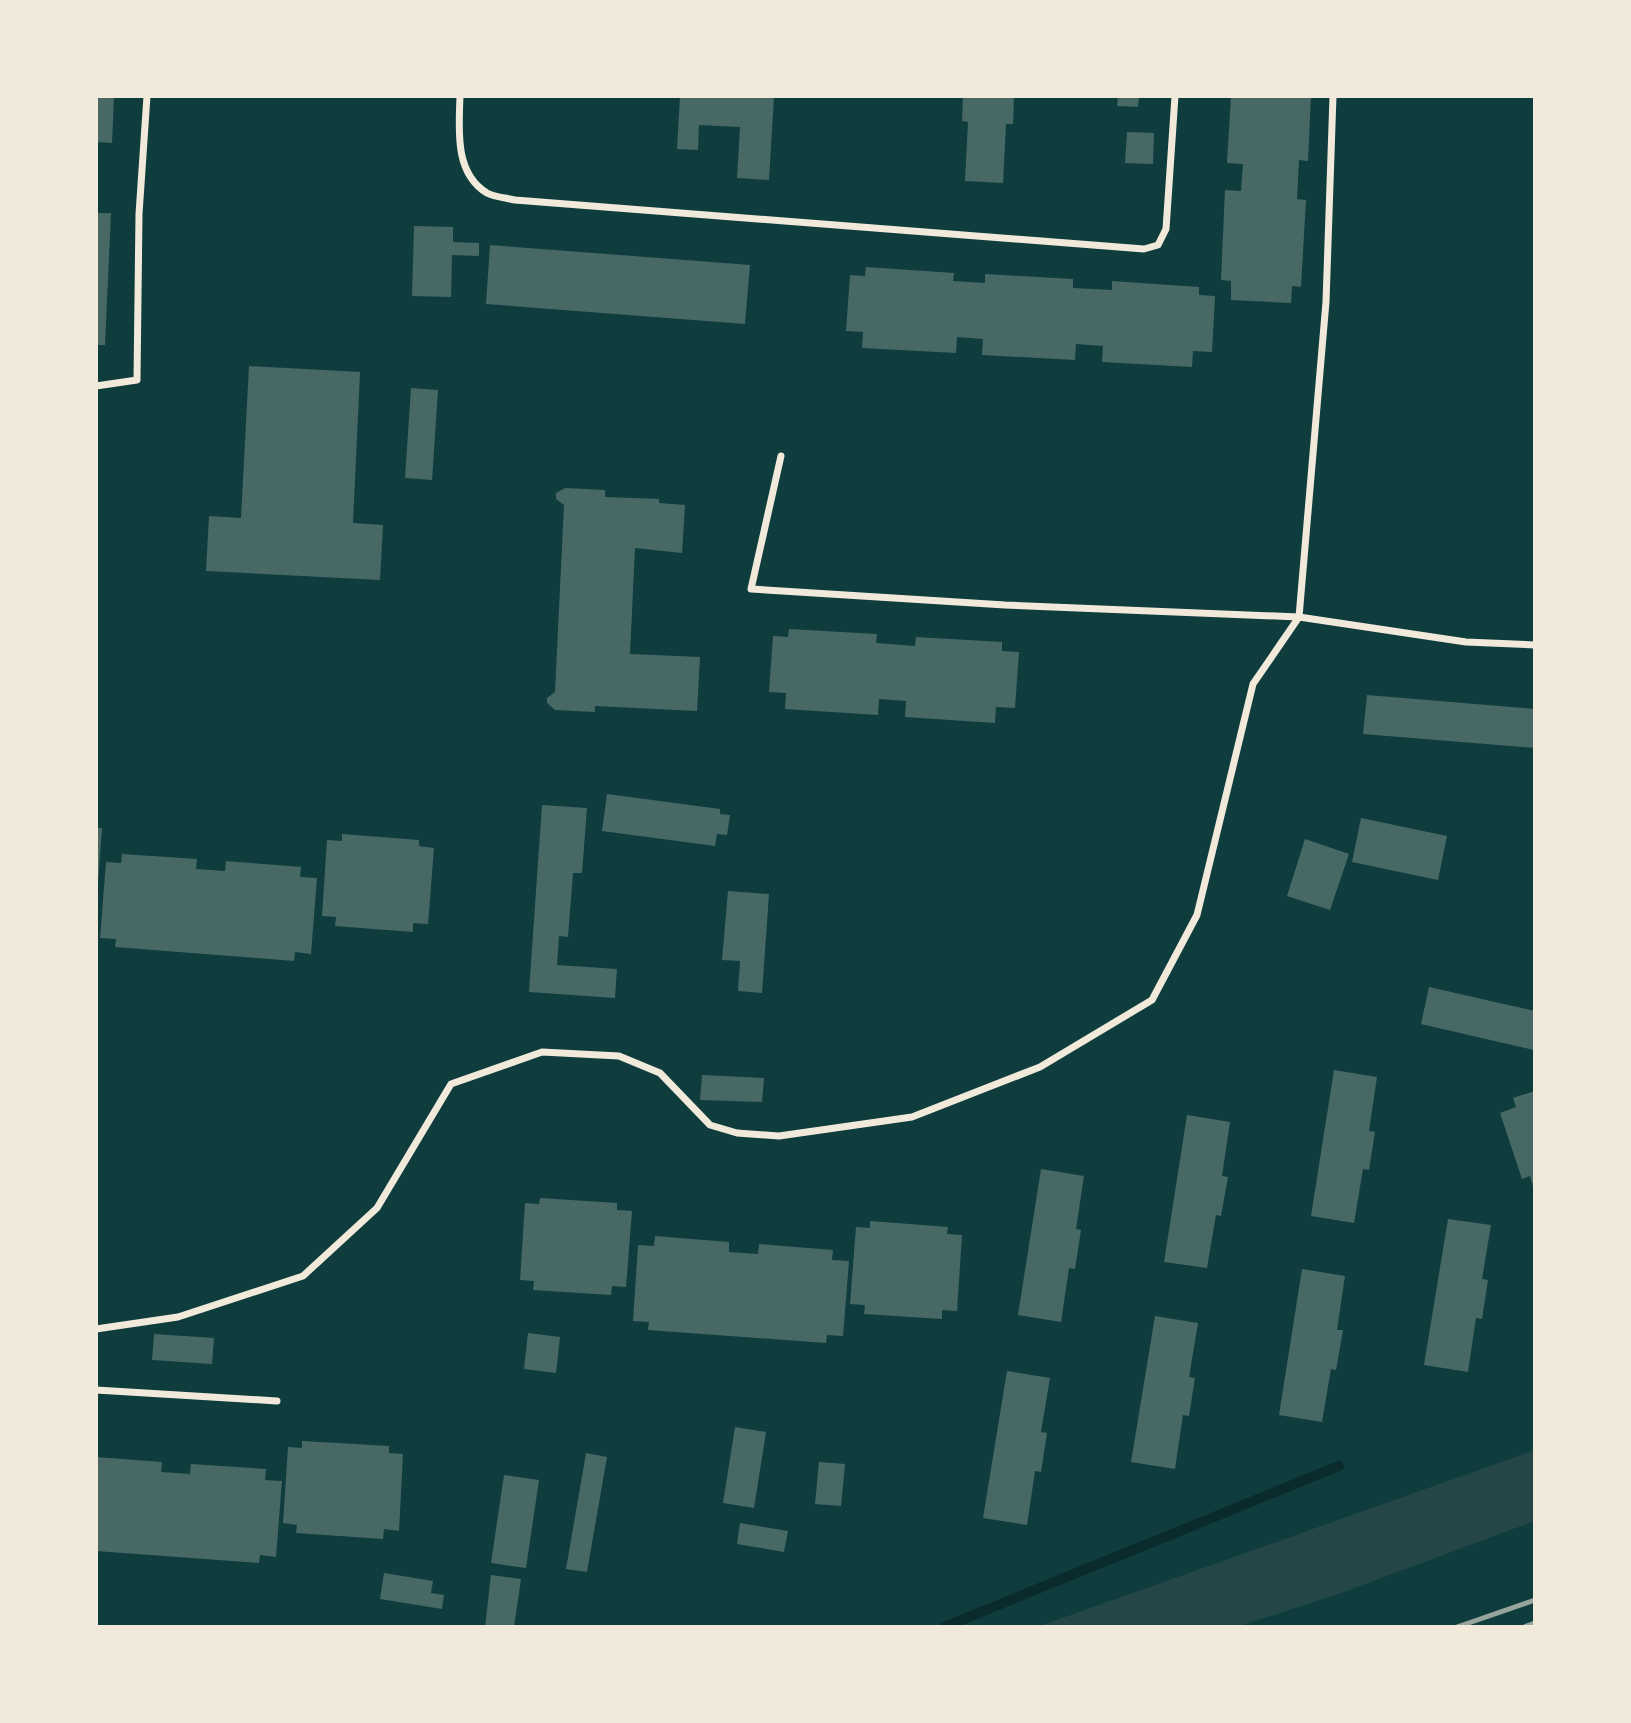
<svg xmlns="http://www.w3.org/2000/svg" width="1631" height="1723" viewBox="0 0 1631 1723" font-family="Ubuntu,sans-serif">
<rect width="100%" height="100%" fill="#0f3d3e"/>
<path fill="#244646" d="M1535 1450V1521L1341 1593 1237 1627H1037Z"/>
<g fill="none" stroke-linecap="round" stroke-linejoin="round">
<path stroke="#0a2a2b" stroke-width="10" d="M944 1627 1339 1466"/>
</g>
<path fill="#486865" d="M96 96H114L112 143 96 142Z
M680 96H774L769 180 737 178 740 127 699 125 698 150 677 149Z
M963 96H1014L1013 124H1006L1003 183 965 181 968 122 962 121Z
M1118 96H1139L1138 107 1117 106Z
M1231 96H1311L1308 161 1299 160 1297 199 1306 200 1301 287 1292 286 1291 303 1231 300V281L1221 280 1225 190 1241 191 1243 164 1227 163Z
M1127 132 1154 133 1153 164 1125 163Z
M96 213H111L105 345H96Z
M414 226 453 227V242L479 243V256L452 255 451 297 412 296Z
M490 245 750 265 745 324 486 304Z
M866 267 954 273 953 281 985 283V274L1073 279V288L1112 290V281L1199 287V295L1215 296 1212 352 1193 351 1192 367 1102 362 1103 346 1076 344 1075 360 982 355 983 339 957 337 956 353 862 348 863 332 846 331 850 275 865 276Z
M249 366 360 372 353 523 383 525 380 580 206 571 209 516 241 518Z
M411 388 438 390 432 480 405 478Z
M565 488 605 490V497L659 499V503L685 505 682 553 635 548 630 654 700 657 697 711 595 706V712L555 710 547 703V698L555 692 564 505 556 499V493Z
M789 629 877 634 876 643 915 646 916 637 1002 642V651L1019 652 1015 708 996 707 995 723 905 717 906 701 879 699 878 715 785 709 786 693 769 692 773 636 788 637Z
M1367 695 1535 709V748L1363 734Z
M607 794 720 809V814L730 815 727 835 717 834 715 846 602 831Z
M542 805 587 808 582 873H573L568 937 559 936 557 965 617 969 615 998 529 992Z
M1361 818 1447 836 1438 880 1352 862Z
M96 828H102L98 883H96Z
M342 834 419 840V846L434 848 428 924 413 923V932L335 926 336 917 322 916 327 840 342 841Z
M1305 839 1349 854 1330 910 1287 896Z
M122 854 197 859 196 869 225 871 226 861 301 867 300 877 317 878 311 954 295 952 294 961 115 947 116 939 100 938 106 862 121 863Z
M728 891 769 894 762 993 738 991 740 961 722 960Z
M1429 987 1535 1011 1534 1050 1421 1024Z
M1334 1070 1377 1077 1369 1131 1375 1132 1369 1170 1363 1169 1354 1223 1311 1216Z
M702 1075 764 1078 762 1102 700 1100Z
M1535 1091V1190H1534L1530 1176 1522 1179 1500 1113 1516 1107 1513 1098Z
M1187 1115 1230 1122 1222 1176 1228 1177 1221 1216 1216 1215 1207 1268 1164 1262Z
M1041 1169 1084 1176 1076 1229 1081 1230 1075 1269 1069 1268 1061 1322 1018 1315Z
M540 1198 617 1203V1210L632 1211 626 1287 612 1286 611 1295 533 1290 534 1281 520 1280 525 1203 539 1204Z
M1448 1219 1491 1225 1482 1279 1488 1280 1482 1319 1476 1318 1468 1372 1424 1365Z
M870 1221 948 1227 947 1234 962 1235 957 1311 942 1310V1319L864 1314 865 1305 850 1304 856 1227 870 1228Z
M655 1236 729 1242V1252L758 1254 759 1244 833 1250 832 1260 849 1261 843 1336 827 1335 826 1343 648 1330 649 1322 633 1321 638 1245 654 1246Z
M1302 1269 1345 1276 1337 1330H1343L1336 1370 1331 1369 1322 1422 1279 1415Z
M1155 1316 1198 1323 1189 1377 1195 1378 1189 1416 1183 1415 1175 1469 1131 1462Z
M528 1333 560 1337 556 1373 524 1369Z
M154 1334 214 1338 212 1364 152 1360Z
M1007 1371 1050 1378 1041 1432 1047 1433 1041 1472 1035 1471 1027 1525 983 1518Z
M735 1427 766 1432 754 1508 723 1503Z
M302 1441 389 1446V1453L403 1454 399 1531 384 1529 383 1539 296 1533 297 1525 283 1523 288 1447 302 1448Z
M586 1453 607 1457 587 1572 566 1569Z
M96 1457 162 1462 161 1472 190 1474 191 1464 266 1469 265 1480 282 1481 276 1557 260 1555 259 1563 96 1551Z
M819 1462 845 1464 841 1506 815 1504Z
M504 1475 539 1480 526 1568 491 1563Z
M740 1523 788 1531 784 1552 737 1544Z
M384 1573 433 1581 431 1593 444 1595 442 1609 380 1599Z
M491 1575 521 1579 514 1627H485Z"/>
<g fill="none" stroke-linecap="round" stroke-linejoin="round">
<path stroke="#f1e9da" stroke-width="7" d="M460 96C459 129 454 173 487 193 494 197 507 198 515 200L1144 249 1158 245 1166 229 1175 96
M96 386 137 380 139 214 147 96
M781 456 751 589 1005 605 1299 617 1466 642 1535 645
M96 1329 178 1317 303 1276 377 1208 451 1084 542 1052 619 1056 660 1073 710 1125 737 1133 779 1136 912 1117 1040 1067 1152 1000 1197 915 1253 684 1299 617 1326 302 1333 96
M96 1390 277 1401"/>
<path stroke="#97a49c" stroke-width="5" d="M1457 1627 1535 1600
M1524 1627 1535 1623"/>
</g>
<rect width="1631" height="1723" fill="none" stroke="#f1e9da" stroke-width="196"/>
</svg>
